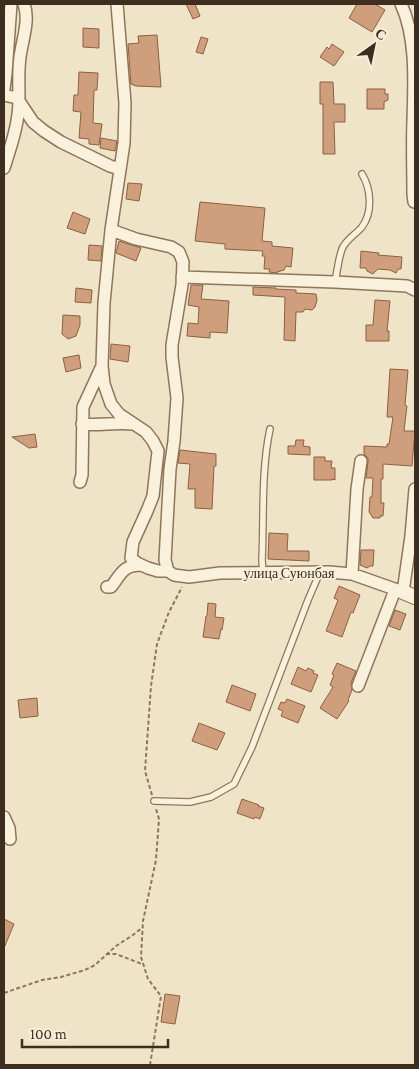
<svg xmlns="http://www.w3.org/2000/svg" width="419" height="1069" viewBox="0 0 419 1069" font-family="'Crimson Pro',serif">
<rect width="100%" height="100%" fill="#f0e4c8"/>
<path fill="#cf9f7d" stroke="#8d5f41" d="M186 4H195L200 16 193 19Z
M357 4H375L385 10 372 32 349 18Z
M83 28 99 29V48L83 47Z
M157 35 161 87 136 86 131 84 128 44 139 43 138 36Z
M201 37 208 39 203 54 196 52Z
M332 44 344 52 334 66 320 57 327 47 329 49Z
M79 72 98 73 97 90H94L93 123 102 124 99 145 89 144V139L79 138 81 112 73 111 74 95H78Z
M320 82H333L334 104H345V122H334L335 154H323V104H320Z
M367 89H385V94H388V100L384 102V109H367Z
M101 138 117 141 115 151 100 148Z
M128 183 142 184 139 201 126 199Z
M200 202 265 208 262 241 272 242V246L293 248 291 267 286 266 284 270 277 272V273L269 272 270 269H264L265 256H262L263 251 225 249V244L195 241Z
M73 212 90 219 85 234 67 228Z
M119 241 141 248 136 261 116 253Z
M89 245 102 246 101 261 88 260Z
M361 251 379 253 378 255 402 257 401 269H398L396 273 390 270 378 269 373 274 367 271 366 268H360Z
M191 285H203L201 299 229 301 227 333 210 332V338L187 336 188 323 198 324 199 307 188 305Z
M253 287 276 288V289L296 290V293L316 294 317 300 315 307 312 310 305 309 303 312H296L295 341 284 340 285 297 253 295Z
M76 288 92 290 91 303 75 302Z
M375 300 390 301 387 331H389V341H366V325H373Z
M63 315 80 316V325L76 336 68 339 62 334Z
M111 344 130 346 128 362 110 359Z
M79 355 81 368 66 372 63 358Z
M390 369 408 370 405 405 407 406 404 431H415L412 466 383 464V479H381V503H384L383 516H380V518H373L369 512 370 497H372L373 478H366L368 462V458L364 454V446L387 447V444H389L393 417H387Z
M35 434 37 447 29 448 12 437Z
M296 440H304L303 446 310 447V455L288 454V446H295Z
M180 450 216 454V466H214L212 509 195 508V488L193 489H188L190 464 178 463Z
M314 457H325V461H332L331 468H335V480L332 479V480H314Z
M269 533 288 534 287 551H309V561L268 559Z
M361 550H374L373 566H370L367 568 360 565Z
M339 586 360 595 353 613 351 612 342 637 326 631 338 600 334 598Z
M208 603 216 604 215 617 224 618 222 630 221 629 219 639 203 637 206 616H207Z
M395 610 406 614 400 630 389 626Z
M337 663 356 671 351 683 352 690 348 700 349 701 337 719 320 708 333 687 330 685 334 675 332 674Z
M298 667 306 671 308 668 314 671 313 673 318 675 311 692 291 684Z
M232 685 256 694 250 711 226 702Z
M37 698 38 716 20 718 18 700Z
M287 699 305 706 298 723 281 716 283 711 278 709 281 702 285 703Z
M199 723 225 733 219 746 217 750 192 741Z
M242 799 259 805 258 806 264 808 260 819 255 817 254 819 237 813Z
M4 919 14 924 4 948Z
M165 994 180 996 175 1024 161 1022Z"/>
<g fill="none" stroke-linecap="round" stroke-linejoin="round">
<g stroke="#8d765c" stroke-width="8">
<path id="service" d="M335 282C337 273 339 254 343 247 347 239 356 234 362 227 373 212 371 189 362 174
M263 573 262 560C264 517 261 471 270 429
M154 801 190 802 211 797 234 784 252 747 308 600 320 572"/>
</g>
<g stroke="#8d765c" stroke-width="14">
<path id="minor" d="M117 4 125 103 124 143 111 230 136 239 171 247 179 252 183 262 182 285 172 345V357L177 398 174 441 170 469 166 542 165 560 168 571
M401 4C417 38 414 84 413 121 412 145 413 170 413 194L414 202
M4 89 6 73 11 4
M4 95 17 98 33 122 44 131 61 142 110 166 120 169
M4 168C11 146 19 123 19 100 19 85 18 72 20 57 22 41 30 20 24 4
M111 230 104 303 102 366 104 384 111 404 119 414 146 432 153 441 158 451 153 496 147 511 133 542 131 558 137 563 148 568 158 571H168L174 575 189 577 220 573 329 572 352 574 403 592 411 536 415 489
M182 277 335 282 407 286 415 290
M82 424C99 426 115 422 132 424
M80 482 82 475 83 407 101 368
M352 574 357 489 361 461
M107 587H111C121 574 123 565 141 565
M358 686 395 590
M4 817 9 828 10 839"/>
</g>
<g stroke="#8d765c" stroke-width="16">
<path id="tertiary" d="M403 592 415 597"/>
</g>
<path stroke="#8d765c" stroke-width="2" stroke-dasharray="4 2.5" stroke-linecap="butt" d="M152 795 145 771 151 686 157 644 169 612 182 587
M106 954H116L142 964
M4 993 42 980 61 977 85 970 95 965 116 946 133 935 143 927
M150 1065 161 996 148 979 141 957 143 921 156 860 159 819 156 809"/>
<use href="#service" stroke="#faf1dc" stroke-width="5.5"/>
<use href="#minor" stroke="#faf1dc" stroke-width="11"/>
<use href="#tertiary" stroke="#faf1dc" stroke-width="14"/>
</g>
<g text-anchor="middle" stroke-width="4" stroke-linejoin="round" paint-order="stroke">
<g font-size="14" fill="#3d2e20" stroke="#f7eed8">
<text x="289" y="578">улица Суюнбая</text>
</g>
</g>
<rect width="419" height="1069" fill="none" stroke="#3d2e20" stroke-width="10"/>
<g transform="translate(374 45) rotate(33)" stroke="#f7eed8" stroke-width="4" paint-order="stroke">
<path d="M0-4L9 19L0 12L-9 19Z" fill="#3d2e20"/>
<text y="-8" font-size="14" font-weight="bold" text-anchor="middle" fill="#3d2e20">С</text>
</g>
<path d="M22 1039v8h146v-8" fill="none" stroke="#3d2e20" stroke-width="2.5"/>
<text x="30" y="1039" font-size="15" fill="#3d2e20" stroke="#f7eed8" stroke-width="4" paint-order="stroke">100 m</text>
</svg>
